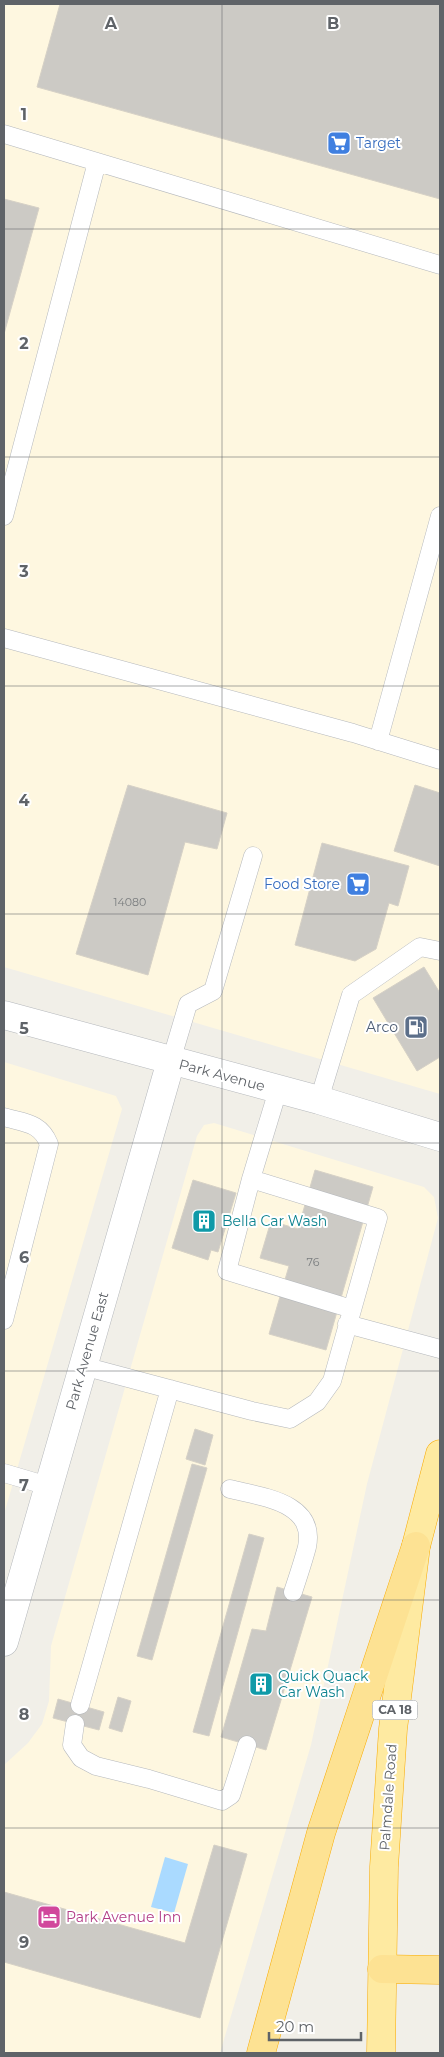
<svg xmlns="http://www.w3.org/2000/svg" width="444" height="2057" viewBox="0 0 444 2057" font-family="Montserrat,sans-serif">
<rect width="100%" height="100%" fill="#f1efe8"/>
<path fill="#fef7e0" d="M4 4H440V1094L4 967Z
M4 1062 116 1096 122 1109 4 1514Z
M214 1123 424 1187 434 1197 438 1218 367 1484 311 1745 220 2053H4V1765L28 1743 42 1724 49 1701 51 1646 197 1136 204 1125Z"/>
<path fill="#aadaff" d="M165 1857 188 1864 174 1913 151 1907Z"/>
<path fill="#cccac5" stroke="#d6d1c6" d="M60 4H440V199L37 87Z
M4 199 39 208 4 334Z
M128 785 227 813 217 849 185 842 148 975 76 954Z
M415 785 440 793V866L394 851Z
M322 843 409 866 398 906 389 903 376 949 355 961 295 945Z
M424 967 440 993V1057L417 1071 373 998Z
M315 1170 373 1187 326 1350 269 1334 289 1266 260 1258 271 1221 298 1229Z
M193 1180 236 1193 218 1252 211 1250 208 1260 172 1248Z
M195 1429 213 1435 205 1465 186 1459Z
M192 1464 207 1468 152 1660 137 1656Z
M249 1534 264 1538 209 1736 193 1732Z
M277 1587 312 1597 266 1750 221 1737 252 1629 266 1631Z
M118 1697 131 1701 122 1732 109 1728Z
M58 1699 104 1712 99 1730 53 1718Z
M214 1845 247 1854 200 2018 4 1962V1892L185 1943Z"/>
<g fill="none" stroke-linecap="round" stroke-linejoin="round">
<g stroke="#b5b8bc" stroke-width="19">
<path id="service" d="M4 134 440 265
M4 516 97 162
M4 638 353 733 440 760
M378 741 440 516
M171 1061 188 1004 213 991 253 856
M278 1090 251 1179 227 1271 352 1309
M319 1100 351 995 420 947 440 951
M4 1117C24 1123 40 1122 49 1144L4 1320
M347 1324 440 1349
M83 1366 252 1411 290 1419 317 1402 332 1381 378 1218 251 1179
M4 1473 48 1486
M230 1489C262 1497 316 1502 307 1547 303 1562 298 1577 293 1592
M80 1705 170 1389
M75 1724 72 1745 81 1758 96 1766 149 1779 222 1801 231 1795 247 1745"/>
</g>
<g stroke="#b5b8bc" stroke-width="29">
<path id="minor" d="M4 1642 171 1061"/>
</g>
<g stroke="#b5b8bc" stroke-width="29">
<path id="tertiary" d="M4 1015 319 1100 440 1137"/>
</g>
<g stroke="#f9ab00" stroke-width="29">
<path id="trunk" d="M381 2053 384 1867 393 1729 416 1546 440 1454"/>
</g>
<g stroke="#f9ab00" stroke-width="29">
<path id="motorway" d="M382 1969 440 1970
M261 2053 321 1833 416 1546"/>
</g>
<use href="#service" stroke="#fff" stroke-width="18"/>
<use href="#minor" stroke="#fff" stroke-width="28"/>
<use href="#tertiary" stroke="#fff" stroke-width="28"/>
<use href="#trunk" stroke="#feeaa1" stroke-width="28"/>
<use href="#motorway" stroke="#fde293" stroke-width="28"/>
</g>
<path fill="none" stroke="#5f6368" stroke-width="1" stroke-opacity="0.55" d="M222 4V2053M4 229H440M4 457H440M4 686H440M4 914H440M4 1143H440M4 1371H440M4 1600H440M4 1828H440"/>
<defs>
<g id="supermarket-square" transform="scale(1.25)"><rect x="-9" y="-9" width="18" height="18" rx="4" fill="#3f7fe0" stroke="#fff"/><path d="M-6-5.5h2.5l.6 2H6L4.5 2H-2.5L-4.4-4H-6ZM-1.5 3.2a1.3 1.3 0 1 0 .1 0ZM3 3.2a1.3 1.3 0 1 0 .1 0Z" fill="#fff"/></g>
<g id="fuel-square" transform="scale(1.25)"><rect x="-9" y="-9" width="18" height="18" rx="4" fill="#5c6f8a" stroke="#fff"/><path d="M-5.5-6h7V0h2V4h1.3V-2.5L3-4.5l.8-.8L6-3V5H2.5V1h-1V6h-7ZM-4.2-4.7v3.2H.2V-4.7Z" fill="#fff"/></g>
<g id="building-square" transform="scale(1.25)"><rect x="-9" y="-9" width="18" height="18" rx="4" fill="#0f9aa8" stroke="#fff"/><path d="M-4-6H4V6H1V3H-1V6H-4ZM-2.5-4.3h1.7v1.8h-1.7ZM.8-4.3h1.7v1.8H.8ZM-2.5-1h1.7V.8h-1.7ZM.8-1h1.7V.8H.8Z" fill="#fff"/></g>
<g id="hotel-square" transform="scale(1.25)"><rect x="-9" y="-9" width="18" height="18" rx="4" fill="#d1479c" stroke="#fff"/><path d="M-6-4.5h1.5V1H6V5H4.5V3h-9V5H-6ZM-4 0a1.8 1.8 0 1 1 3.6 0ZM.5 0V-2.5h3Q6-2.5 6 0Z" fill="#fff"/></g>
</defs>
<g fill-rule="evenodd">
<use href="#supermarket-square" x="339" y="143"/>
<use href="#supermarket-square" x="358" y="884"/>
<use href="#fuel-square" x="416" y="1027"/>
<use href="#building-square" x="204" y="1221"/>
<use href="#building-square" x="261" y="1684"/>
<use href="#hotel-square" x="49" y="1917"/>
</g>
<g text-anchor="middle" stroke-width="4" stroke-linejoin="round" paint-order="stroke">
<g font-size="11" fill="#7a7d7f">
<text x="130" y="906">14080</text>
<text x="313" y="1266">76</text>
</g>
<rect fill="#fff" stroke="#8f9295" stroke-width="1" x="372.5" y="1700.5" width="45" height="19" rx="4"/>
<g font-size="12" font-weight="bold" fill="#5f6368">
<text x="395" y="1714">CA 18</text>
</g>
<g font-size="14" fill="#366cbe" stroke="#fff" text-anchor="start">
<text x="356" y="148">Target</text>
<text x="340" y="889" text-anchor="end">Food Store</text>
</g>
<g font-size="14" fill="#4e5e75" stroke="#fff" text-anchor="end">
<text x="398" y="1032">Arco</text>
</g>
<g font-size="14" fill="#5f6368" stroke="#fff">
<text transform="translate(222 1075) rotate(15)" y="5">Park Avenue</text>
<text transform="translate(87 1351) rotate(-74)" y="5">Park Avenue East</text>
<text transform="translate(388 1797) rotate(-86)" y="5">Palmdale Road</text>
</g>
<g font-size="14" fill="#0d838f" stroke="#fff" text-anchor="start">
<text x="222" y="1226">Bella Car Wash</text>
<text x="278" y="1681">Quick Quack<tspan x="278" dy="16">Car Wash</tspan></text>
</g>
<g font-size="14" fill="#b23c85" stroke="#fff" text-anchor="start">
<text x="66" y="1922">Park Avenue Inn</text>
</g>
</g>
<g font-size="16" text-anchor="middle" font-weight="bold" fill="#5f6368" stroke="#fff" stroke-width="4" stroke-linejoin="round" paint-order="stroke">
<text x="111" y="29">A</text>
<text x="333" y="29">B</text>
<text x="24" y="120">1</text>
<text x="24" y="349">2</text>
<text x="24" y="577">3</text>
<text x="24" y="806">4</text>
<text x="24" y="1034">5</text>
<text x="24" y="1263">6</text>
<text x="24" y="1491">7</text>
<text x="24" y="1720">8</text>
<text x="24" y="1948">9</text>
</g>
<rect width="444" height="2057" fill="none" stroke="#5f6368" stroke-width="10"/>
<path d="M269 2032v8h92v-8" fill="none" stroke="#5f6368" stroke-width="2.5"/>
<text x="276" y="2032" font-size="15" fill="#5f6368" stroke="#ffffff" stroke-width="4" paint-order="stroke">20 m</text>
</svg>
